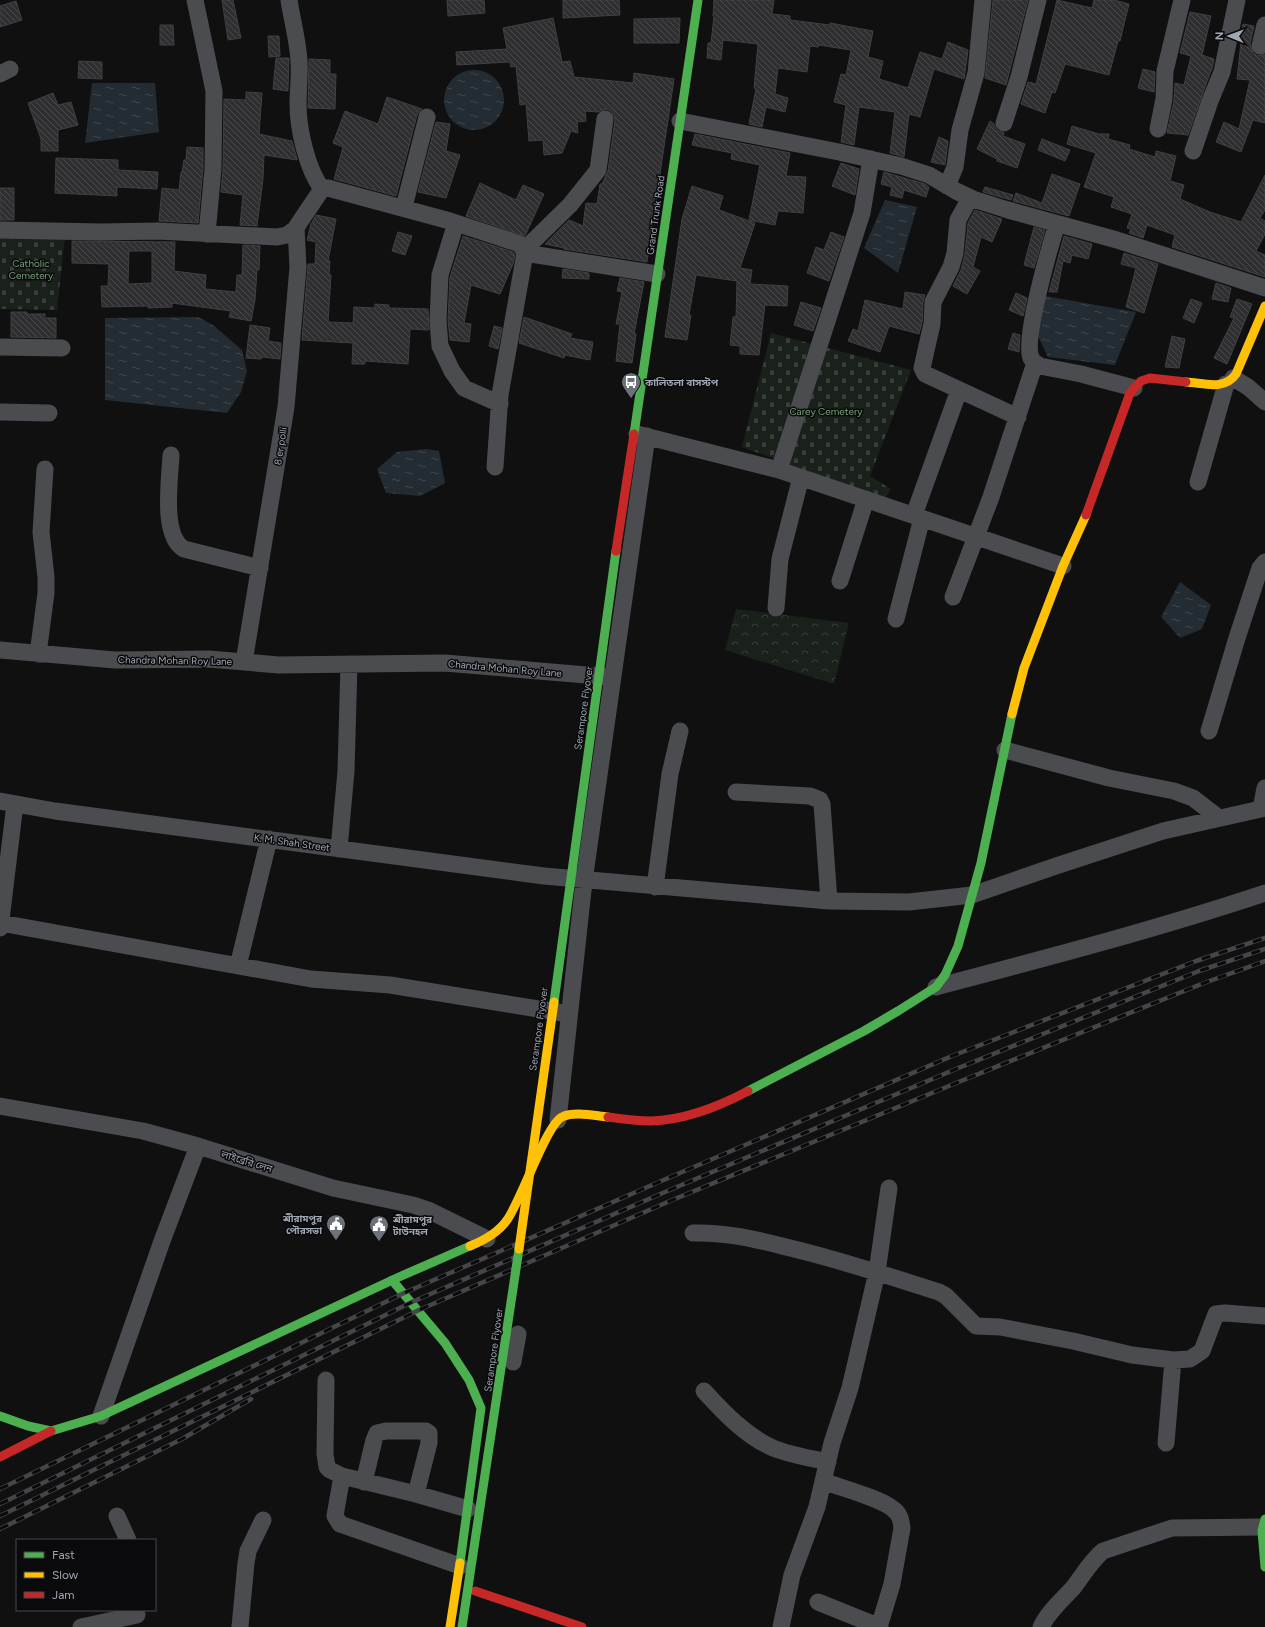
<svg xmlns="http://www.w3.org/2000/svg" width="1265" height="1627" viewBox="0 0 1265 1627" font-family="Figtree,'Noto Sans Bengali',sans-serif">
<defs>
<pattern id="forest-crowns" width="20" height="18" patternUnits="userSpaceOnUse"><rect width="20" height="18" fill="#1a201a"/><path d="M2 6a3 3 0 1 1 6 0M12 15a3 3 0 1 1 6 0" fill="none" stroke="#383e39"/></pattern>
<pattern id="cemetery-stones" width="16" height="16" patternUnits="userSpaceOnUse"><rect width="16" height="16" fill="#1a201a"/><path d="M2 7V4a2 2 0 0 1 4 0v3zM10 15v-3a2 2 0 0 1 4 0v3z" fill="#383e39"/></pattern>
<pattern id="water-ripples" width="26" height="14" patternUnits="userSpaceOnUse"><rect width="26" height="14" fill="#232c32"/><path d="M2 4q2-2 4 0t4 0M15 11q2-2 4 0t4 0" fill="none" stroke="#40484d"/></pattern>
<pattern id="building-back-hatch" width="6" height="6" patternUnits="userSpaceOnUse"><rect width="6" height="6" fill="#2f2f31"/><path d="M-1 5l2 2M0 0l6 6M5-1l2 2" fill="none" stroke="#4a4a4c"/></pattern>
</defs>
<rect width="100%" height="100%" fill="#101010"/>
<path fill="url(#forest-crowns)" d="M736 609 849 623 834 684 725 650Z"/>
<path fill="url(#cemetery-stones)" d="M0 237H65L57 310 0 309Z
M771 333 911 370 870 476 891 489 885 499 742 447Z"/>
<path fill="url(#water-ripples)" d="M444 100a30 30 0 1 1 60 0a30 30 0 1 1-60 0Z
M92 83H155L159 132 85 143Z
M885 200 917 207 898 273 864 248Z
M1045 296 1136 312 1115 365 1048 357 1037 334Z
M198 317 213 325 242 350 247 371 241 392 227 413 105 400V318Z
M426 449 439 451 445 483 420 496 386 493 377 469 397 452Z
M1180 582 1211 605 1202 629 1180 638 1161 617Z"/>
<path fill="url(#building-back-hatch)" stroke="#3e4044" fill-rule="evenodd" d="M222 0H233L241 38 228 40Z
M447 0H484L485 13 448 16Z
M563 0H619L620 15 563 18Z
M714 0H774L772 14 790 16V20L830 25V23L873 31 868 57 883 61 879 79 908 88 920 52 942 59 948 42 968 50 964 79 934 69 920 117 909 114 904 157 890 153 895 112 859 107 854 145 841 142 846 105 834 102 841 74 846 75 851 50 819 45 818 47 810 46 807 72 778 68 775 94 788 98 785 112 766 107 762 127 749 124 756 89 754 88 758 44 723 40 721 60 707 58 708 43H711L714 16H713Z
M993 0H1028L1006 85 985 78Z
M1057 0 1092 8 1094 0H1114L1129 4 1120 41H1118L1109 75 1065 64 1055 93 1052 92 1045 113 1021 104 1028 82 1036 84Z
M16 1 22 20 0 27V6Z
M1190 12 1211 16 1202 55 1214 59 1212 69 1210 73 1188 135 1167 133 1174 101 1175 83 1184 85 1191 56 1180 53Z
M553 18 562 62 570 61 574 77 633 83 634 73 674 79 647 262 564 249V248L545 244 569 220 583 226 586 203 597 204 600 184H602L608 171 615 120 614 116 611 111 606 109 598 112 585 111 586 121 577 122 578 133 571 131 562 153 544 155 543 140 529 141 526 104 520 105 516 66 511 67 510 62 457 65 456 52 507 49 503 28Z
M680 18 679 43H634V19Z
M1243 24 1254 26 1250 44 1253 53 1258 56 1265 54V123L1253 120 1241 152 1216 142 1224 122 1239 129 1250 80 1237 79Z
M160 25H173L174 45H160Z
M268 36H279L280 56 269 57Z
M276 58H289L288 91 273 89Z
M309 59 330 60V74H336L335 109 308 108Z
M79 61 102 62V79L78 78Z
M1143 69 1155 72 1154 92 1138 88Z
M246 92 262 93 259 134 292 141 297 159V160L264 155 263 179 257 226 240 225 243 195 221 192 223 169 224 99 246 100Z
M53 93 58 105 71 102 78 125 58 130V151H41V139L28 103Z
M387 97 422 109 417 115 396 196 334 179 343 147 333 143 345 111 378 124Z
M990 121 994 124 997 130 1004 133 1003 136 1025 144 1017 168 997 161V159L977 149Z
M436 122 450 124 446 151 460 155 446 198 418 192Z
M1072 126 1099 134H1109L1108 139 1130 145 1129 149 1155 157 1156 151 1176 156 1170 181 1184 185 1180 199 1210 212 1241 222 1265 175V210L1260 218 1265 221V234L1256 251 1265 255V277L1172 247 1175 235 1147 225 1143 238 1129 233 1131 229 1127 228 1132 214 1111 207 1114 197 1084 187 1096 153 1067 144Z
M695 134 790 153 786 176 806 177 803 213 778 211 775 225 749 220 760 165 731 159 732 153 692 145Z
M939 137 948 141 945 165 931 162Z
M1042 139 1070 150 1065 161 1038 150Z
M187 147 203 148V168L198 223 159 221 162 188 179 190 181 172H182L184 160H186Z
M56 158 118 160V170L158 172 157 189 117 187V196L55 193Z
M841 163 859 169 855 195 832 186Z
M884 172 925 184 929 187 926 197 904 190 902 198 890 195 892 187 881 184Z
M1052 174 1080 184 1069 216 1013 201 1016 193 1042 203Z
M480 183 516 200 523 185 544 194 525 236 466 216Z
M692 186 723 196 719 210 755 223 740 268 752 270 750 284 788 286 787 306 765 305 759 355 740 354V346L730 345 733 317H736L737 281 696 275 689 315H691L687 340 665 337 682 219Z
M985 187 1013 195 1011 200 983 192Z
M0 188H14V220H0Z
M975 210 1002 219 992 242 981 237 973 267 980 271 967 294 953 286 961 270 965 254 968 223Z
M316 215 336 219 328 261H330L329 275H331L328 322 353 323 354 307 375 308V304L389 305V308L428 309 429 330 410 329 408 364 365 361V364H352L353 343 302 340 308 264H315L316 242 307 240 311 224Z
M1034 227 1045 230 1034 268 1024 265Z
M398 232 412 236 405 255 392 251Z
M831 232 844 237 829 281 807 273 816 247 824 250Z
M463 236 513 252 515 255 513 264 500 294 471 285 464 323 471 324 469 342 450 340 448 320 450 277Z
M1064 236 1092 244 1088 259 1072 255 1070 263 1063 261 1057 292H1049Z
M72 241 175 242 174 271 206 275 205 289 236 292 237 275H242L243 245 260 246 259 270H257L255 300 251 321 229 317 231 311 172 303V307L148 308V306L102 307 101 286H108L109 264 72 263ZM129 251H152V283L128 284Z
M1124 253 1158 264 1144 313 1126 307 1136 268 1121 264Z
M563 269 589 273V279L562 278Z
M620 278 644 282 634 334H636L632 363 616 361 620 324H616L622 292 617 291Z
M1216 283 1231 288 1228 302 1212 299Z
M905 292 925 295 923 302 922 323 919 334 889 326 880 352 848 341 853 329 858 331 865 300 903 309Z
M1016 293 1027 298 1023 316 1009 310Z
M1191 299 1202 303 1194 323 1183 318Z
M1237 299 1252 304 1227 364 1214 358 1234 318 1230 317Z
M801 302 821 308 813 331 794 325Z
M11 312H27V314H45V318H56V338L11 337Z
M524 317 572 334 570 338 593 342 590 360 565 355 564 358 519 343Z
M250 325 270 328 268 341 281 343 280 359 262 357 261 359 246 358Z
M494 326 502 328 498 349 489 346Z
M1013 333 1020 335 1019 352 1008 349Z
M1172 336 1185 339 1179 368 1165 367Z"/>
<g fill="none" stroke-linecap="round" stroke-linejoin="round">
<path stroke="#4a4c50" stroke-width="17" d="M195 0 214 91 213 169 207 234
M289 0C292 20 298 41 299 61 300 75 298 90 298 104 298 129 307 169 322 189
M1260 46 1265 25
M0 74 10 69
M680 121 839 152 901 166 929 175 956 191 973 199 1008 210 1117 240 1265 288
M1004 123 1019 77 1038 0
M1158 129 1164 99 1165 71 1182 0
M1193 151 1210 101 1222 72 1237 0
M947 186 955 167 960 130 976 73 983 0
M970 198 958 220 955 253 951 267 933 302 932 324 922 368 925 374 1018 417
M404 207 427 117
M456 223 440 275 438 320 440 346 452 371 464 388 500 404
M1057 224C1050 246 1023 339 1031 358 1033 362 1037 364 1040 366L1081 374 1134 388
M0 230 101 232 158 231 277 237 287 235 295 229 322 189 328 188 450 221 520 244 525 253 500 395 495 467
M524 250 570 205 598 170 605 119
M525 253 657 274
M0 347 62 348
M1233 378 1248 387 1265 402
M0 412 49 413
M637 434 779 470 1063 566
M171 455C170 479 161 536 184 549L260 568
M779 470 862 213 871 159
M1198 482 1226 384
M914 515 959 390
M840 581 866 499
M953 597 991 497 1035 363
M776 608 780 559 801 477
M896 619 922 518
M0 650 115 660 209 659 279 665 445 663 610 677
M38 654 46 593V577L41 532 45 469
M244 662 286 407 298 267 296 228
M1209 731 1237 638 1260 568 1265 562
M1005 750 1109 778 1174 791 1193 798 1219 818
M736 792 810 796 820 800 822 804 829 901
M0 801 55 811 544 876 829 901 909 902 972 895 1056 866 1163 831 1265 808
M1261 809 1265 788
M339 849 346 771 349 664
M655 887 670 774 680 731
M1 923 311 979 390 985 563 1013
M0 928 15 804
M238 966 269 839
M936 987C1046 958 1157 929 1265 893
M0 1106 143 1131 198 1146 333 1188 413 1205 428 1210 487 1239
M558 1120 584 881 647 436
M693 1233C725 1232 755 1239 786 1247 838 1259 888 1276 939 1292L946 1296 976 1326 1000 1327 1073 1341 1132 1355 1173 1360 1190 1359 1202 1351 1216 1314 1225 1313 1265 1316
M513 1362 518 1334
M326 1380 325 1454 327 1467 330 1470 342 1476 416 1494 468 1509
M704 1391C724 1413 746 1436 773 1448 790 1455 810 1458 828 1462
M101 1416 162 1241 198 1146
M1166 1443 1173 1360
M342 1476 336 1510 335 1516 340 1524 460 1566
M823 1481C841 1488 880 1498 893 1509 900 1514 901 1520 902 1528L892 1584 879 1627
M364 1482 374 1440 377 1433 386 1431H426L429 1433V1443L416 1494
M117 1516 128 1540
M818 1602 880 1627
M81 1627 137 1615
M240 1627 246 1563 248 1551 263 1520
M781 1627 792 1575 817 1507 832 1443 850 1388 877 1272 889 1188
M1041 1627C1048 1612 1062 1600 1073 1588 1083 1575 1090 1562 1103 1551L1172 1528 1262 1527"/>
<path stroke="#4caf50" stroke-width="9" d="M634 434 698 0
M748 1091 864 1031 898 1011 936 987 945 975 958 946 981 863 1012 714
M392 1280 445 1343 469 1380 481 1408 460 1563
M0 1416 28 1426 51 1431 101 1416 399 1277 470 1246
M1265 1519 1262 1531 1265 1567"/>
<path stroke="#ffc107" stroke-width="9" d="M1186 382C1204 383 1224 391 1236 374L1265 306
M1012 714 1024 668 1063 566 1086 515
M470 1246C485 1240 498 1233 507 1220 521 1201 546 1125 562 1117 575 1111 595 1116 608 1117
M450 1627 460 1563"/>
<path stroke="#c62828" stroke-width="9" d="M1086 515 1130 393 1141 381 1150 378 1186 382
M608 1117C622 1119 637 1121 651 1121 685 1120 718 1107 748 1091
M0 1457 51 1431
M475 1591 582 1627"/>
<g stroke="#45464a" stroke-width="4.5">
<path id="rail" d="M0 1489 404 1293 659 1182 952 1056 1196 961 1265 938
M0 1504 412 1302 665 1192 956 1069 1199 971 1265 949
M0 1516 419 1310 670 1201 961 1081 1204 983 1265 961
M0 1529 182 1439 251 1399"/>
</g>
<use href="#rail" stroke="#0a0a0c" stroke-width="3" stroke-dasharray="9" stroke-linecap="butt"/>
<path stroke="#4caf50" stroke-width="9" d="M554 1002 616 551
M462 1627 519 1249"/>
<path stroke="#ffc107" stroke-width="9" d="M519 1249 554 1002"/>
<path stroke="#c62828" stroke-width="9" d="M616 551 634 434"/>
</g>
<defs>
<g id="bus-pin" transform="scale(1)"><path d="M0 17L-7.5 6A9.5 9.5 0 1 1 7.5 6Z" fill="#6d727a" stroke="#0a0a0c"/><path d="M-5-6H5V4H4V6H2V4H-2V6H-4V4H-5ZM-3.5-4V0h7V-4ZM-3.5 1.2v1.5H-2V1.2ZM2 1.2v1.5H3.5V1.2Z" fill="#fff"/></g>
<g id="civic-pin" transform="scale(1)"><path d="M0 17L-7.5 6A9.5 9.5 0 1 1 7.5 6Z" fill="#6d727a" stroke="#0a0a0c"/><path d="M-.6-6.5H3V-4.5H.6V-3L4-1V1h2V6H-6V1h2V-1L-.6-3ZM-1.2 2.5V6h2.4V2.5Z" fill="#fff"/></g>
</defs>
<g fill-rule="evenodd">
<use href="#bus-pin" x="631" y="382"/>
<use href="#civic-pin" x="336" y="1224"/>
<use href="#civic-pin" x="379" y="1225"/>
</g>
<g text-anchor="middle" stroke-width="3" stroke-linejoin="round" paint-order="stroke">
<g font-size="10" fill="#9fa7b3" stroke="#0a0a0c">
<text transform="translate(655 215) rotate(-82)" y="4">Grand Trunk Road</text>
<text transform="translate(280 446) rotate(-81)" y="4">8 er polli</text>
<text transform="translate(175 660) rotate(1)" y="4">Chandra Mohan Roy Lane</text>
<text transform="translate(505 668) rotate(5)" y="4">Chandra Mohan Roy Lane</text>
<text transform="translate(583 708) rotate(-82)" y="4">Serampore Flyover</text>
<text transform="translate(292 842) rotate(8)" y="4">K. M. Shah Street</text>
<text transform="translate(538 1029) rotate(-82)" y="4">Serampore Flyover</text>
<text transform="translate(247 1161) rotate(17)" y="4">লাইব্রেরি লেন</text>
<text transform="translate(493 1350) rotate(-82)" y="4">Serampore Flyover</text>
</g>
<g font-size="10" fill="#75a074" stroke="#0a0a0c">
<text x="31" y="267">Catholic<tspan x="31" dy="12">Cemetery</tspan></text>
<text x="826" y="415">Carey Cemetery</text>
</g>
<g font-size="10" font-weight="bold" fill="#9fa7b3" stroke="#0a0a0c" text-anchor="start">
<text x="645" y="386">কালিতলা বাসস্টপ</text>
<text x="322" y="1222" text-anchor="end">শ্রীরামপুর<tspan x="322" dy="12">পৌরসভা</tspan></text>
<text x="393" y="1223">শ্রীরামপুর<tspan x="393" dy="12">টাউনহল</tspan></text>
</g>
</g>
<rect x="16" y="1539" width="140" height="72" fill="#0a0a0c" stroke="#46494f"/>
<rect x="24" y="1552" width="20" height="6" fill="#4caf50" stroke="#46494f"/>
<text x="52" y="1559" font-size="12" fill="#9fa7b3">Fast</text>
<rect x="24" y="1572" width="20" height="6" fill="#ffc107" stroke="#46494f"/>
<text x="52" y="1579" font-size="12" fill="#9fa7b3">Slow</text>
<rect x="24" y="1592" width="20" height="6" fill="#c62828" stroke="#46494f"/>
<text x="52" y="1599" font-size="12" fill="#9fa7b3">Jam</text>
<g transform="translate(1229 36) rotate(271)" stroke="#0a0a0c" stroke-width="3" paint-order="stroke">
<path d="M0-3L7 15L0 10L-7 15Z" fill="#9fa7b3"/>
<text y="-6" font-size="11" font-weight="bold" text-anchor="middle" fill="#9fa7b3">N</text>
</g>
</svg>
